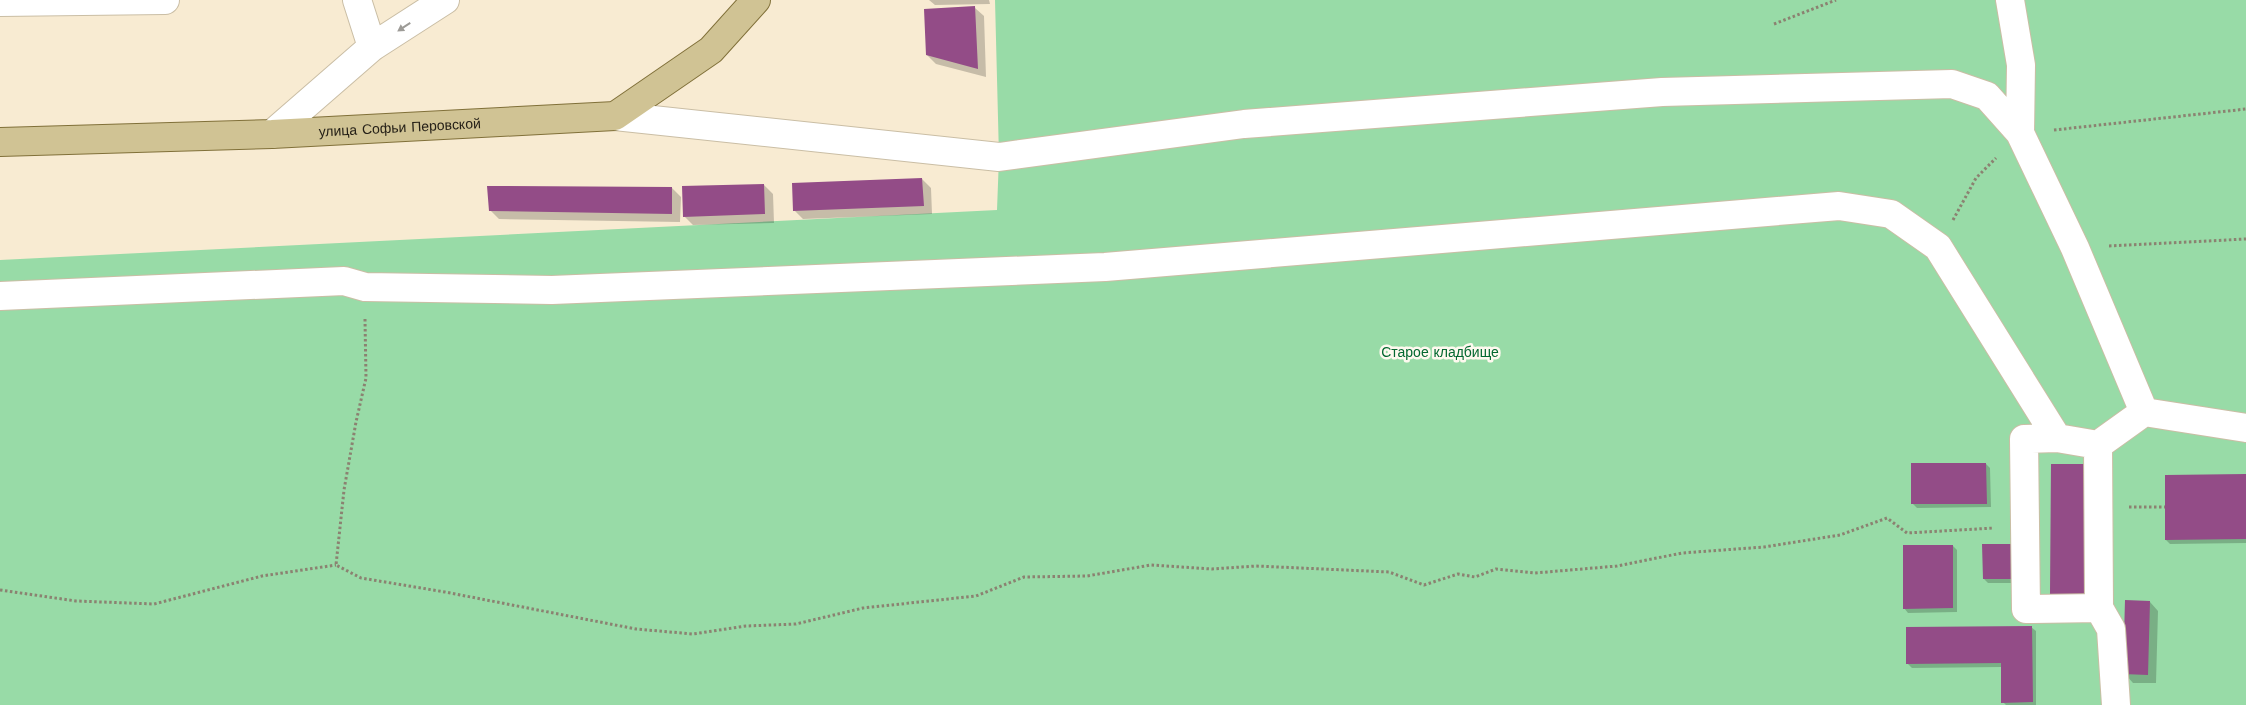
<svg xmlns="http://www.w3.org/2000/svg" width="2246" height="705" viewBox="0 0 2246 705" font-family="'Work Sans',sans-serif">
<rect width="100%" height="100%" fill="#f8ebd2"/>
<path fill="#98dba7" d="M995 0H2246V705H0V260L997 210 999 157Z"/>
<path fill="#0003" d="M929 0H989L990 4 935 5Z
M975 8 984 16 986 77 936 64 927 55Z
M922 179 931 188 932 214 803 219 794 210Z
M764 185 773 194 774 223 693 225 684 216Z
M672 188 681 197 680 222 499 219 490 210Z
M1986 464 1990 468 1991 507 1917 508 1913 504Z
M2052 466 2090 598H2055L2051 593Z
M2246 475V543L2170 544 2166 540Z
M1984 545 2020 583H1988L1984 579Z
M1953 546 1957 550V612L1908 613 1904 608Z
M2150 602 2158 611 2156 683H2133L2125 674Z
M2031 627 2036 631V705H2006L2003 702 2002 667 1912 668 1907 663Z"/>
<path fill="#934c87" d="M975 6 978 69 926 55 924 9Z
M922 178 924 206 793 211 792 183Z
M764 184 765 214 683 217 682 186Z
M487 186 672 187V214L489 211Z
M1911 463H1986L1987 504H1911Z
M2051 464H2087L2086 594H2050Z
M2246 474V539L2165 540V475Z
M1982 544H2016V579H1983Z
M1903 545H1953V608L1903 609Z
M2125 600 2150 601 2148 675 2123 674Z
M2032 626 2033 702 2001 703V663L1906 664V627Z"/>
<g fill="none" stroke-linecap="round" stroke-linejoin="round">
<g stroke="#cabea5" stroke-width="30">
<path id="minor" d="M357 0 372 47
M2010 0 2021 65 2020 133
M0 2 165 0
M615 116 999 157 1244 124 1662 92 1952 84 1987 96 2020 133 2075 248 2144 412 2246 428
M272 134 372 47 445 0
M0 296 344 281 365 287 552 290 1105 267 1839 206 1891 214 1938 247 2057 438 2098 445
M2057 438 2024 439 2026 609 2099 608
M2116 705 2111 629 2099 608 2098 445 2144 412"/>
</g>
<g stroke="#807039" stroke-width="30">
<g id="major">
<path id="s1" d="M0 142 272 134 615 116 711 50 756 0"/>
</g>
</g>
<path stroke="#8b8271" stroke-width="3" stroke-dasharray="2.5 2.5" stroke-linecap="butt" d="M1774 24 1836 0
M2054 130 2246 109
M1953 220 1976 178 1996 158
M2109 246 2246 239
M365 319 366 378 356 422 344 490 336 565 361 578 445 592 636 629 693 634 746 626 796 624 863 608 976 596 1024 577 1087 576 1151 565 1212 569 1256 566 1389 572 1424 585 1458 574 1475 577 1496 569 1535 573 1617 566 1682 553 1764 547 1840 535 1887 518 1907 533 1994 528
M2129 507H2165
M0 590 76 601 154 604 262 576 336 565"/>
<use href="#minor" stroke="#fff" stroke-width="28"/>
<use href="#major" stroke="#d0c394" stroke-width="28"/>
</g>
<defs><path id="oneway-solid" d="M-6-.8H1V-3.2L6.5 0L1 3.2V.8H-6Z" transform="scale(1.25)"/></defs>
<use fill="#9d9b97" href="#oneway-solid" transform="translate(404 27) rotate(147)"/>
<g text-anchor="middle" stroke-width="5" stroke-linejoin="round" paint-order="stroke">
<g font-size="14" fill="#252017" stroke="#fef9ef">
<text dy="5" stroke="none"><textPath href="#s1" startOffset="400">улица Софьи Перовской</textPath></text>
</g>
<g font-size="14" fill="#036830" stroke="#fef9ef">
<text x="1440" y="357">Старое кладбище</text>
</g>
</g>
</svg>
